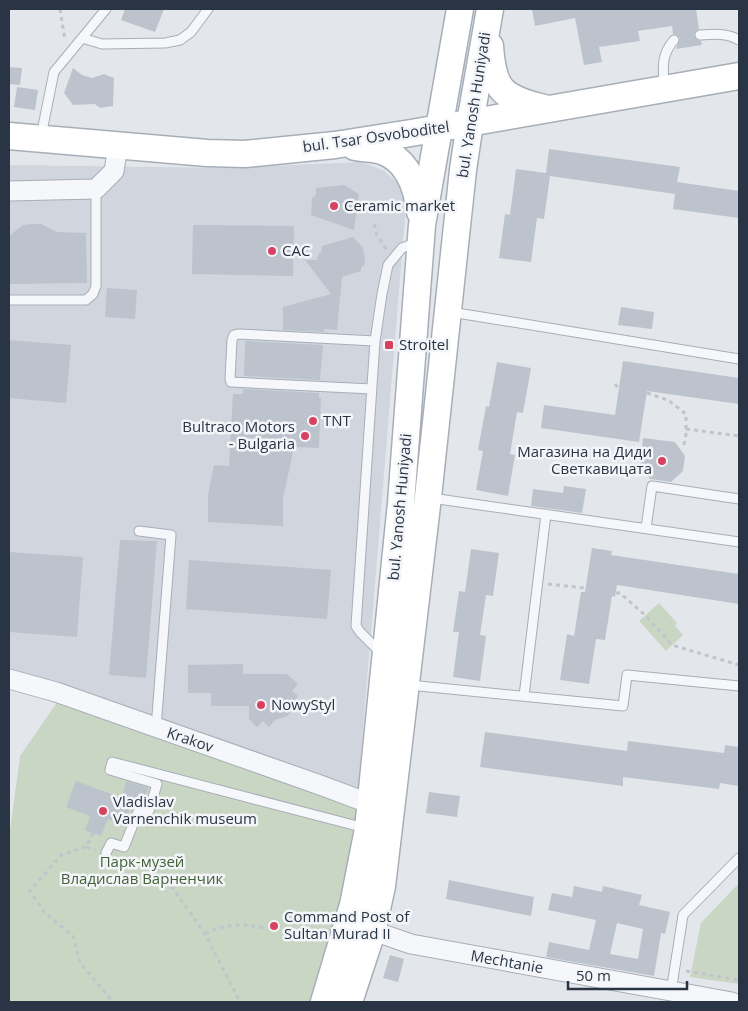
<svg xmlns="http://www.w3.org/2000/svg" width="748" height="1011" viewBox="0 0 748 1011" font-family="'Open Sans',sans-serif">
<rect width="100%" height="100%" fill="#e3e7ec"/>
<path fill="#d1d6de" d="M360 162 383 170 399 184 406 206 358 790 50 681 9 670V165L228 168Z"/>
<path fill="#c9d6c3" d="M659 603 677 623 675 626 683 635 666 651 639 621Z
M58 701 357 809 329 961 315 1002H9V838L20 756Z
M739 883V984L690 977 701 923Z"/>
<path fill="#bcc3cc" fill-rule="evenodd" d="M125 9H164L155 32 121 20Z
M532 9H696L699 29 695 32 694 36 697 40 701 41 702 45 676 49 680 38 677 35 673 34 672 26 638 31 640 41 599 47 602 62 584 65 575 18 535 26Z
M9 67 22 68 20 85 9 84Z
M73 68 82 75 92 78 104 74 114 78 113 106 100 108 95 104 73 105 64 93Z
M17 87 38 90 35 110 14 107Z
M549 149 680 167 677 182 739 191V218L673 209 675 194 550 176 544 219 537 218 531 262 499 258 505 214 510 215 516 169 546 173Z
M344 185 359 194 354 230 311 215 312 198 316 195V188Z
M32 224H41L57 232 86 233 87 283 9 284V236L23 225Z
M193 225 294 226 293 276 192 274Z
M353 237 363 248 365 258 364 266 361 267V271L342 277 337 330 324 329V332L283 330V307L331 294 305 260H317L319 253H321L322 246Z
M107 288 137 290 135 319 105 317Z
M621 307 654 312 652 329 618 325Z
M9 340 71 345 66 403 9 398Z
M245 341 323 345 320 380 244 376Z
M623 361 739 378V404L647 391 639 442 541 428 544 405 615 415Z
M497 362 531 368 523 413 517 412 510 454 515 455 508 496 476 490 483 451 478 450 486 406 489 407Z
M243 389 319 393V398H321L319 448 294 447 283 499V526L208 522V495L214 465 229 466 233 394H243Z
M643 438 675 442 685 456 683 471 671 482 650 479 640 466Z
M564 486 586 489 582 513 531 506 533 489 563 493Z
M120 540 157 541 146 678 109 675Z
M592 548 612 551 611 555 739 574V604L617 585 615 597 612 596 605 640 596 639 589 684 560 680 567 634 574 636 581 592H585Z
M471 549 499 553 493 596 486 595 480 635 486 636 480 681 453 677 459 632H453L459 591 465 592Z
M9 552 83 557 77 637 9 632Z
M189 560 331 570 327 619 186 609Z
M243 664V674H287L298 684 292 691 298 696 293 702V707L288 716 275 720 269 727 263 721 257 727 249 719V706H211V693H188V665Z
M485 732 627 751 628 741 724 753 725 745 739 747V786L720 783 719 789 623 777V786L480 767Z
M76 781 122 798 126 781 148 788 144 802 133 799 124 825 108 819 101 836 85 830 90 816 66 807Z
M429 792 460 796 457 817 426 813Z
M449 880 534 897 531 916 446 899Z
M574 886 602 892 603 886 642 895 639 905 670 912 665 934 661 933 654 976 546 957 549 942 589 950 596 920 548 910 552 893 572 897ZM617 923 643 929 638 959 610 954Z
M390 955 404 959 398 982 383 978Z"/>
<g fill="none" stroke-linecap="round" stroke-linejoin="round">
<g stroke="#a7aeb7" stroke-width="11">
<path id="lane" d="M700 35C714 34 727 33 739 40
M82 38 102 44 165 43 180 40 191 32 208 9
M664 86C663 67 661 55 674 40
M41 136 54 72 106 9
M9 300H86L93 294 96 286V189
M451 312 739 359
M372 389 231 382 230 379 232 340 234 335 239 334 375 341
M431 498 739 542
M646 528 652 486 739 499
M139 531 171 535 156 728
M382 654 360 632 356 626 375 341 382 294 388 265 402 248 418 242
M409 685 623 706 627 675 739 686
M524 696 546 514
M106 853 111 843 124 847 138 812 149 811 157 784 110 770 112 762 365 828
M671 992 683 915 739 858"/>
</g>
<g stroke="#a7aeb7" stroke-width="21">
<path id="street" d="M9 191 96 189 114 171 118 146
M9 679 56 692 320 785 371 804
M372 932 385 935 411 944 732 1002"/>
</g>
<g stroke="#a7aeb7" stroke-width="29">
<path id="secondary" d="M490 46C493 90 502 98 544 108
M9 136 207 153 245 154 335 145 411 133 739 76
M355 147C363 149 374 148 382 151 408 160 417 188 420 212
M324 1002 353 905 368 829 401 503 422 225 460 9
M349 1002 372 932 382 886 428 497 463 170 470 123 490 9"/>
</g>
<path stroke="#c1c5cb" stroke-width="3" stroke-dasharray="4 4" stroke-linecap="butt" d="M60 9 65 40
M374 224 377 235 386 249
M615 384 619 389
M647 393 668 400 686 414V434L684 445
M686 429 739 436
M548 584 585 588
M616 593H620L646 616 672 645 739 665
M93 833 86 847 95 850
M86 847 61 855 30 891 44 912 73 936 80 963 113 1002
M125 859 161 871 205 934 240 1002
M205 934C226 923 243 924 265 928
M686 971 739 980"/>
<use href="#lane" stroke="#f6f7fa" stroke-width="9"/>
<use href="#street" stroke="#f6f7fa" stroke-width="19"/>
<use href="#secondary" stroke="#fff" stroke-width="26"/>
</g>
<g fill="#d74260" stroke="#f3f5f9" stroke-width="2">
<circle cx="334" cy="206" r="5"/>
<circle cx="272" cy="251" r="5"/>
<rect x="384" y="340" width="10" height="10" rx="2.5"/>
<circle cx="313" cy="421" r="5"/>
<circle cx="305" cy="436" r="5"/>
<circle cx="662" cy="461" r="5"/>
<circle cx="261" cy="705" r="5"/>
<circle cx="103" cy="811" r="5"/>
<circle cx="274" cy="926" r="5"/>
</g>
<g text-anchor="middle" stroke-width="5" stroke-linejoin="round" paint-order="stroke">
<g font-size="15" fill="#293545" stroke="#f3f5f9">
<text transform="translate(474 105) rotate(-81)" y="5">bul. Yanosh Huniyadi</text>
<text transform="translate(376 137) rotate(-8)" y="5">bul. Tsar Osvoboditel</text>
<text transform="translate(400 507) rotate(-85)" y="5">bul. Yanosh Huniyadi</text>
<text transform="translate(190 740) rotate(19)" y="5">Krakov</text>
<text transform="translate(507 962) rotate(10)" y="5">Mechtanie</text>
</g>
<g font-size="15" fill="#293545" stroke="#f3f5f9" text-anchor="start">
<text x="344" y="211">Ceramic market</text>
<text x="282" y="256">САС</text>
<text x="399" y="350">Stroitel</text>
<text x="323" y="426">TNT</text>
<text x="295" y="432" text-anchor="end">Bultraco Motors<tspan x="295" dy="17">- Bulgaria</tspan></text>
<text x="652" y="457" text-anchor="end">Магазина на Диди<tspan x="652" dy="17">Светкавицата</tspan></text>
<text x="271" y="710">NowyStyl</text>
<text x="113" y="807">Vladislav<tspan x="113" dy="17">Varnenchik museum</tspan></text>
<text x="284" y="922">Command Post of<tspan x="284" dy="17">Sultan Murad II</tspan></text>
</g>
<g font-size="15" fill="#406236" stroke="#f3f5f9">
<text x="142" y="867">Парк-музей<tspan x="142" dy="17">Владислав Варненчик</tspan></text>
</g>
</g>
<rect width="748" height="1011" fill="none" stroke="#293545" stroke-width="20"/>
<path d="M568 981v8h119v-8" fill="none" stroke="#293545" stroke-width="2.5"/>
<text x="576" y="981" font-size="15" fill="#293545" stroke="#f3f5f9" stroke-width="4" paint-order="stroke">50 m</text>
</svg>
